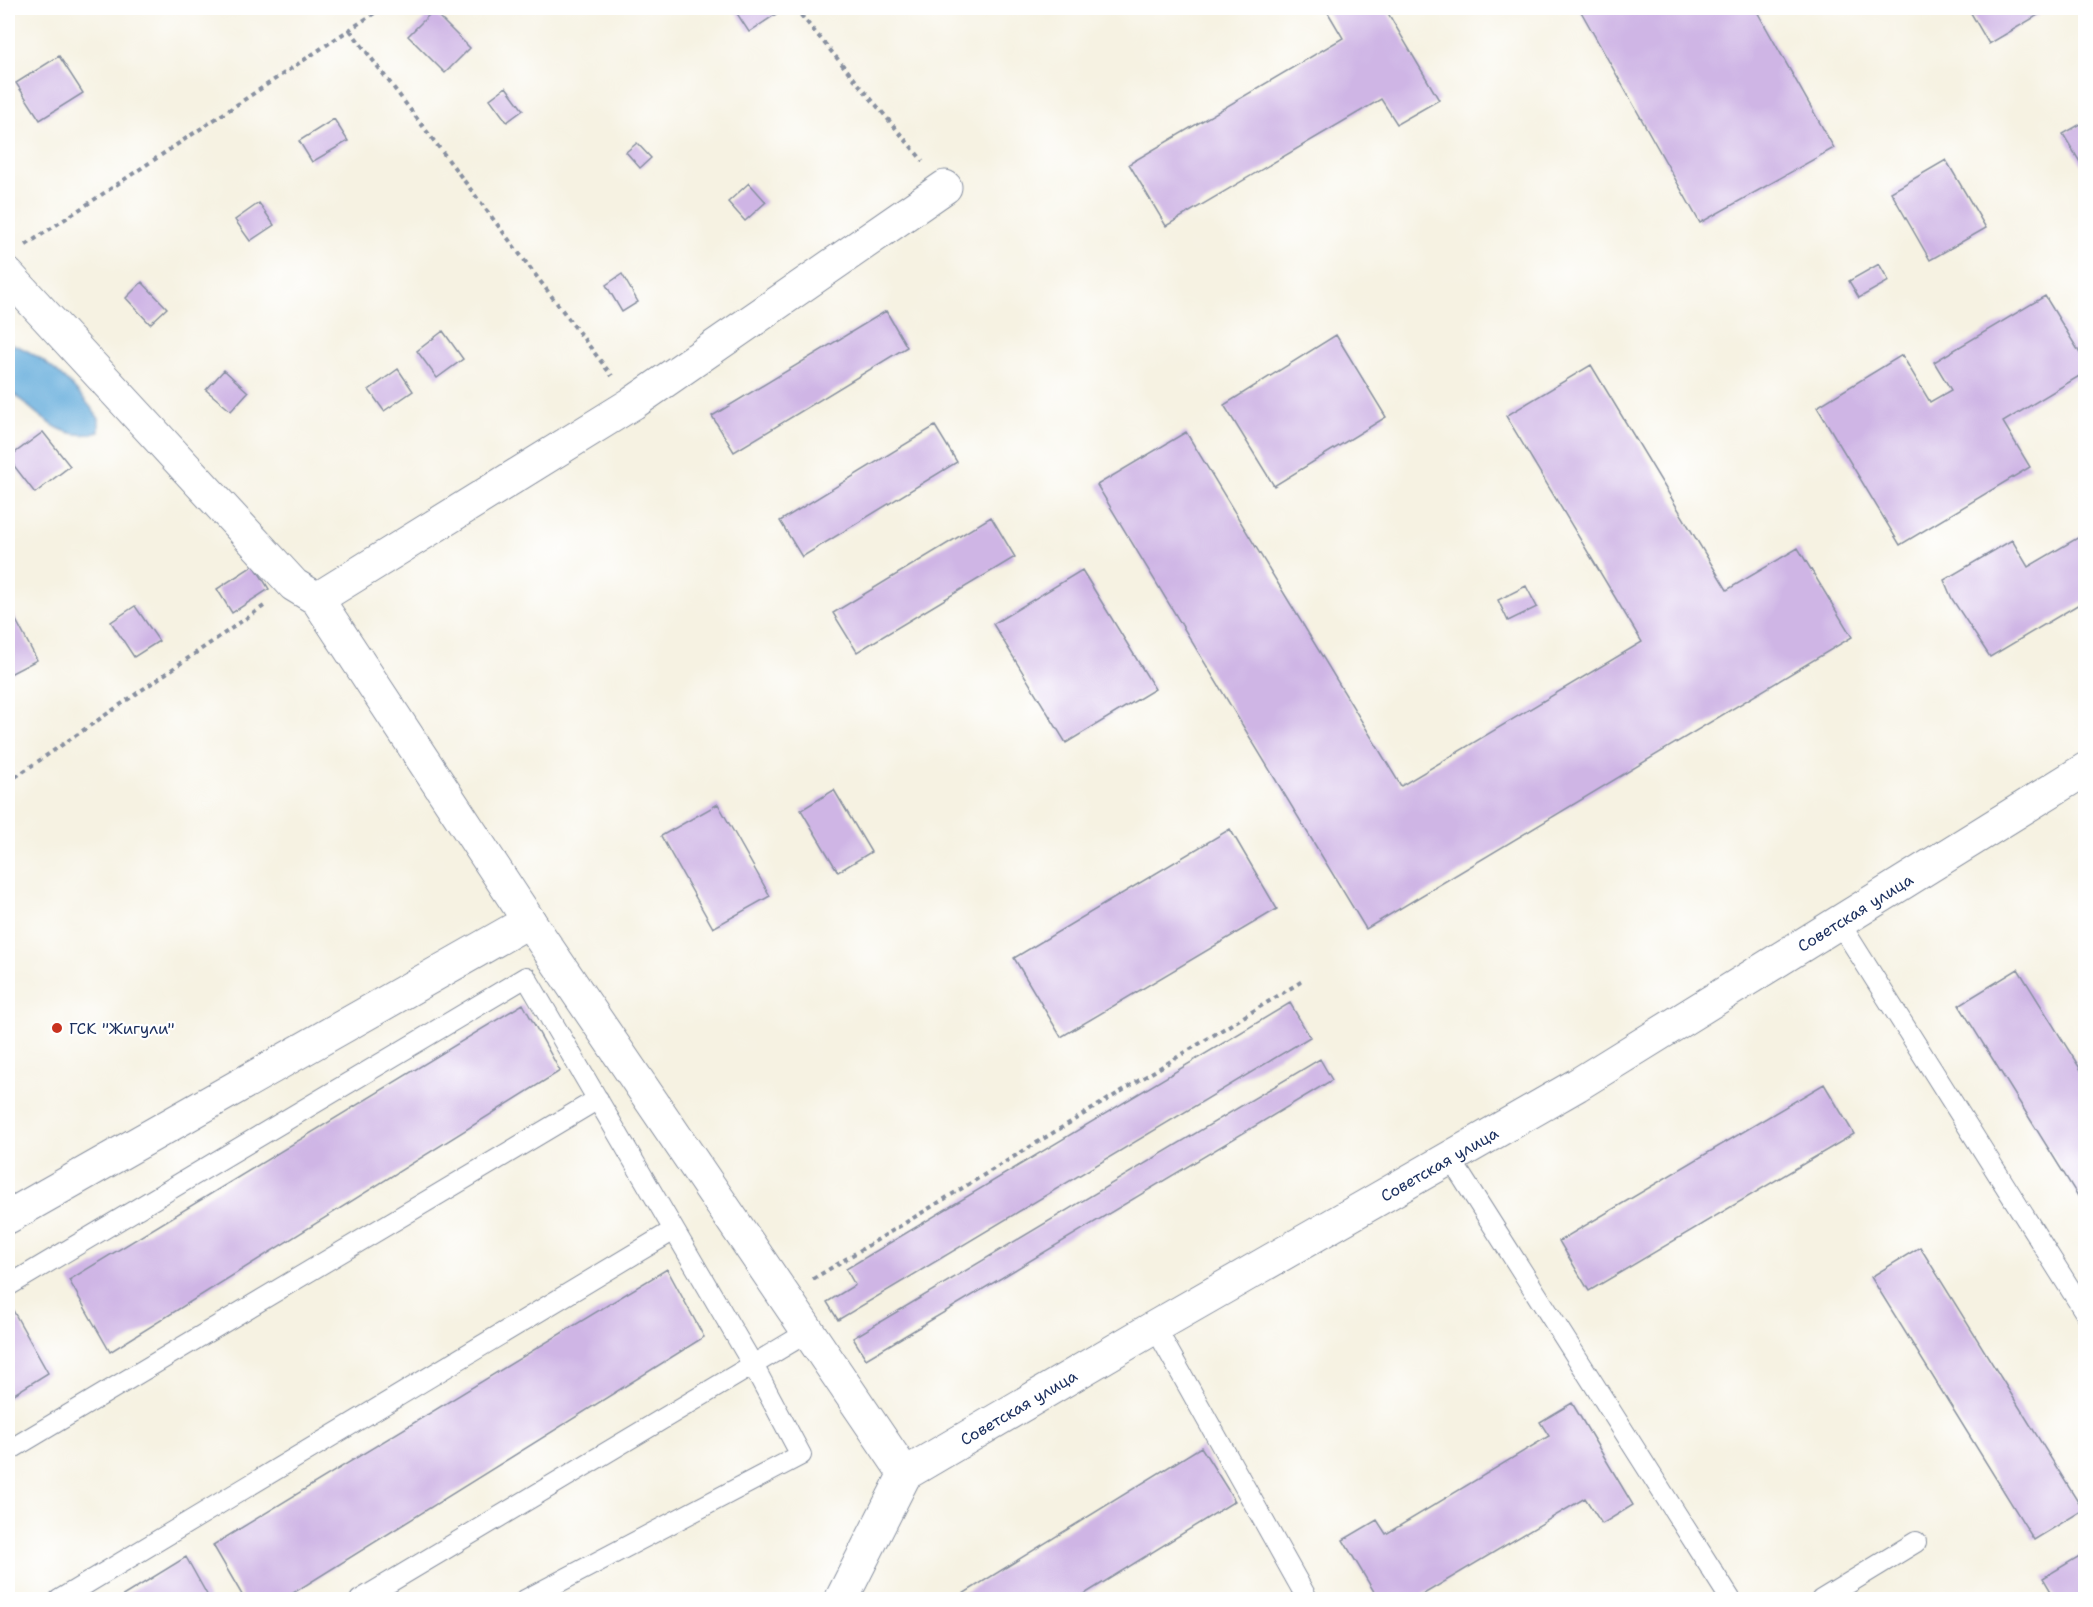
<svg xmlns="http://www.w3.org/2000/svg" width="2093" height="1607" viewBox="0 0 2093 1607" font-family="'Shantell Sans',sans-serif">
<rect width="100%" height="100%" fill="#fff"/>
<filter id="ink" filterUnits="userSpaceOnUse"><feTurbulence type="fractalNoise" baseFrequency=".0167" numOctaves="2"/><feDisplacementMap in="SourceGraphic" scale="12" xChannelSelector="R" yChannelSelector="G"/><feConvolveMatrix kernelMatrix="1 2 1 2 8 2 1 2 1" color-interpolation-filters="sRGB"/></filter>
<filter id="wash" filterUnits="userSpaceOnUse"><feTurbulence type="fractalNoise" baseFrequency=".008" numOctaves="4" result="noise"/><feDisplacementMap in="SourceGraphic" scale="24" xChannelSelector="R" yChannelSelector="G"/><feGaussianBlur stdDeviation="1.35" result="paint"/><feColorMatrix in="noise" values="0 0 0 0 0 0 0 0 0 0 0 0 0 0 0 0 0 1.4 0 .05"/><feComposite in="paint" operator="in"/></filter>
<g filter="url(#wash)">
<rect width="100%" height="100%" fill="#f6f2e2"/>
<path fill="#63acdb" stroke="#3f6e9c" stroke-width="1.5" d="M8 343C41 352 80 390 99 419V432C63 443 39 415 13 393L8 387Z"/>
<g id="blocks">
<path fill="#cfb5e5" d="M743 8H771L776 14 749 32 736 12Z
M1332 8H1385L1439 100 1397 124 1381 99 1166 226 1129 164 1343 38 1327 11Z
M1579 8H1755L1834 148 1700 223Z
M1968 8H2050L1989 44Z
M433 11 470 48 445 73 408 36Z
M59 56 83 93 40 120 16 83Z
M506 87 523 110 507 122 490 99Z
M334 119 348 141 312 162 299 141Z
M2086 121V172L2063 134Z
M637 143 651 158 640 168 626 152Z
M1946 160 1986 228 1930 260 1891 192Z
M749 183 766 202 745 221 728 202Z
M259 203 274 225 250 241 235 220Z
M1879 264 1889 281 1859 298 1849 281Z
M622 274 638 302 622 312 606 285Z
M142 282 167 308 150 324 126 298Z
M2045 296 2086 363V372L2003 422 2030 467 1900 545 1817 407 1902 355 1930 402 1951 390 1934 362Z
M886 311 907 347 734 452 712 416Z
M443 331 463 359 437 378 417 351Z
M1336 335 1386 417 1274 486 1224 405Z
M1591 365 1727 590 1798 548 1852 637 1366 929 1097 485 1186 432 1401 786 1642 642 1506 416Z
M398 369 413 391 384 411 369 390Z
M224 370 248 392 231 411 206 390Z
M935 426 957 462 802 557 780 521Z
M43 432 70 466 35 493 8 458Z
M991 517 1015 557 857 652 833 613Z
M2086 533V600L1990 657 1952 599 1944 580 2012 540 2028 567Z
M254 565 269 589 232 613 217 589Z
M1082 570 1155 689 1066 743 993 624Z
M1526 586 1537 607 1508 621 1498 600Z
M8 605 37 660 8 675Z
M135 606 159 641 134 657 111 622Z
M834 790 871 852 838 872 801 810Z
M718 804 770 896 713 928 661 836Z
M1230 829 1277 909 1061 1037 1014 958Z
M2018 969 2086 1078V1209L1959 1005Z
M1290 1003 1310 1037 838 1320 827 1302 855 1285 846 1269Z
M523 1004 560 1071 110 1352 69 1280Z
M1320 1059 1332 1080 866 1359 853 1338Z
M1824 1084 1854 1134 1589 1291 1559 1241Z
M1920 1247 2083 1510 2034 1540 1871 1277Z
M667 1269 704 1337 282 1600H245L213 1545Z
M10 1305 48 1373 8 1398V1307Z
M1572 1403 1633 1505 1602 1524 1585 1498 1422 1595 1425 1600H1379L1343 1540 1377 1520 1386 1534 1549 1436 1540 1422Z
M1201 1447 1235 1501 1075 1600H953Z
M2086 1552V1600H2056L2043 1578Z
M186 1557 210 1600H116Z"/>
</g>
</g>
<g filter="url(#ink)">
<use href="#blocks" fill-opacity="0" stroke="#8890a0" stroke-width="1.5"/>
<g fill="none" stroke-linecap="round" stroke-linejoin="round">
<g stroke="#8890a0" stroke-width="22">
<path id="service" d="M1839 922 2086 1314
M1450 1158 1731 1600
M8 1286 526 977 753 1365 801 1455 525 1600
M1155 1327 1308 1600
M8 1451 598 1099
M59 1600 674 1230
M360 1600 808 1332
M1821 1600 1916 1542"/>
</g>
<g stroke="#8890a0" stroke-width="35">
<g id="minor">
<path d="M8 275 294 585 317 599 529 921 905 1474"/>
<path d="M317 599 633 403 945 187"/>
<path d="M8 1217 529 921"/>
<path id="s1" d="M841 1600 905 1474 1155 1327 1577 1085 2086 769"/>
</g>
</g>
<path stroke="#8890a0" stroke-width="4" stroke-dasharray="4.5 4.5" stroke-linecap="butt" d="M795 8 923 161
M350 30 612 376
M26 245 382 8
M8 782 264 606
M813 1279 1304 980"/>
<use href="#service" stroke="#fff" stroke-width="20"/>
<use href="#minor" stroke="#fff" stroke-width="33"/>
</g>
</g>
<circle fill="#c8321e" stroke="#fff" stroke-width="2" cx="57" cy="1028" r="6"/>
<g text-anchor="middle" stroke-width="4.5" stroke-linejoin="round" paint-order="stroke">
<g font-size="16" fill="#1b2f5e" stroke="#fff">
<text dy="6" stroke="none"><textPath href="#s1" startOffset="1245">Советская улица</textPath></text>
<text dy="6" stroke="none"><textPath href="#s1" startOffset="759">Советская улица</textPath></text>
<text dy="6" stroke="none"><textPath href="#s1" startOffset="273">Советская улица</textPath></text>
</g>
<g font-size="16" fill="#1b2f5e" stroke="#fff" text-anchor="start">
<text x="69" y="1034">ГСК "Жигули"</text>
</g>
</g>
<rect width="2093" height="1607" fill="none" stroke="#fff" stroke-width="30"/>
</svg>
